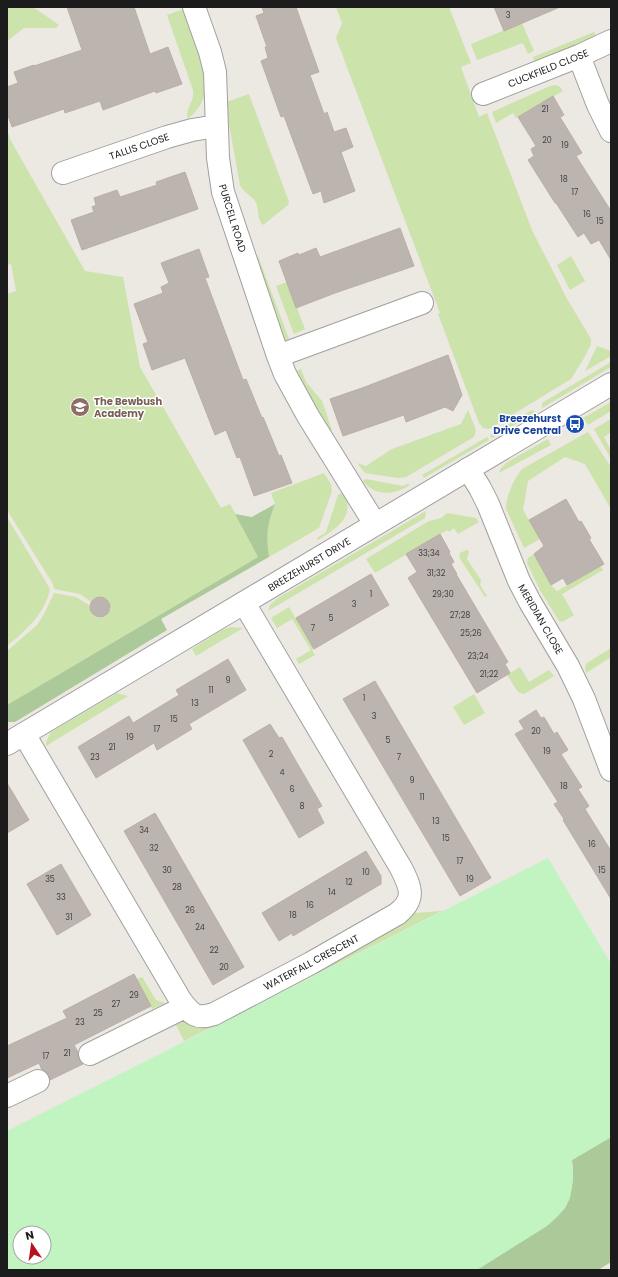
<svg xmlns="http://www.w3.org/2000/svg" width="618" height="1277" viewBox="0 0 618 1277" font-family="Poppins,sans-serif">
<rect width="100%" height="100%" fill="#ece8e2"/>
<path fill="#cce3ab" d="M7 7H33L59 25 56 28H24L7 41Z
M336 7H449L471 63 461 67 479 117 487 113 532 230 566 297 591 339V344L584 358 571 379 489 429 483 428 479 423 438 314 440 313 336 38 342 23Z
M186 8C192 29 209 72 205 93 203 103 196 112 188 119 184 109 195 102 193 90L167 15Z
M522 23 534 51 528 54 523 43 477 60 471 44Z
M594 32 597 38 535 63 533 57Z
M556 85 560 87 563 91 516 118 513 113 496 123 492 112 550 86Z
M249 94 289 202 288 205 263 225C256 219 260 208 255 201 251 195 243 192 240 185L228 119 227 102Z
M7 130 11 141 85 271 123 277 140 367 221 508 230 504 258 557 7 705V651L37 625 43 616 54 593 76 597 89 605 92 613 98 618 106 616 111 609 108 600 102 597 94 598 91 602 80 594 54 589 53 584 7 510V294L16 291 11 264 7 265Z
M258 256 289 339 285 341 280 339 256 264Z
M571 256 585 281 570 290 557 265Z
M287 282 305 329 294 334 276 286Z
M597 346 611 351V356L585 371Z
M611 362V367L542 408V403Z
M301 369 306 382 322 401 332 430 329 432 301 385 296 371Z
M611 402V411L588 425 583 418Z
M468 410 476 430 474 437 406 477 398 478 365 473 357 463 366 466 392 449 461 424Z
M532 410 536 412 492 438 490 435Z
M611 419V432L604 437 611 450V459L594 429Z
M588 432 611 467V509L585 464 565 457 528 481 523 510 540 539 524 548 506 509C506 496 514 479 522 469Z
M487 437 489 440 424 478 422 475Z
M548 439 551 445 499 473 501 468 506 463Z
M324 473 331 484 332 491 319 528 269 557C266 534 267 525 275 504L271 493Z
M366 479 403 486 407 484 410 485C395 495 375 497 363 481Z
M343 492C357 516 336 529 318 540L317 538 326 532 338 495Z
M426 511 425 518 268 611 270 605 278 598Z
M447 513 476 518 479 522 458 534 454 528 449 532 447 530 375 573 366 559 429 521 441 518Z
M7 517 50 589C45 614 26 630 7 646Z
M466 550 469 551 467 559 481 580 480 585 487 596 485 597 459 557 460 553Z
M534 554 551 585 557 591 600 566 603 570 562 594 574 615 562 622 559 621 540 590 527 563 528 558Z
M289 607 314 649 312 650 315 655 299 664 296 659 311 650 292 619 277 628 271 618Z
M232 627 243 628 196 656 192 649 224 629Z
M611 648V657L586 673 585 667 587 663Z
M520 667 529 682 549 670 554 676 524 694 518 692 507 675Z
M117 693 128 696 46 746V742L51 732Z
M474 694 485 713 464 725 453 707Z
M442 911 184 1041 175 1023 400 924 414 913Z
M142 977 156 1000 165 1003 152 1009 137 979Z"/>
<path fill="#acc99a" d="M275 504C267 525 266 534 269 557L161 619 167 630 15 722H7V705L258 557 235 514 252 517Z
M611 1137V1262L598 1270H476L565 1208C573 1193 574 1177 572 1160Z"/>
<path fill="#c2f4c2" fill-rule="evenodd" d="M548 858 611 964V1137L572 1160 573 1178 570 1198 565 1208 557 1217 547 1226 477 1270H7V1131ZM20 1233H44V1257H20Z"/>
<path fill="#bcb4af" stroke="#bdaea6" d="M67 7H134L150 54 168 47 182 84 156 93 155 91 103 110 100 101 65 113 64 109 12 127 7 113V87L18 83 14 72 34 65V66L82 50Z
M262 7H296L319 72 310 75 324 114 327 112 334 132 346 128 353 147 341 152 355 191 324 203 321 191 313 194 284 116 281 117 261 61 268 58 265 47H267L256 16 264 13Z
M494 7H560L504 31Z
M553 96 564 115 560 117 582 153 576 156 611 211V260L599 240 591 244 584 233 578 237 556 203H555L528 160 534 156 531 149 536 146 518 117Z
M185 172 198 209 82 250 71 220 94 212 92 207 96 205 94 198 117 190 120 197 157 185 156 182Z
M400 228 414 266 335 293 296 308 279 261 298 253 299 255 316 248 320 257Z
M199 249 209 277 205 278 243 380 246 379 262 418 263 417 279 456 281 455 292 483 254 496 240 457 237 458 226 430 215 435 185 358 152 370 143 344 148 342 134 304 163 293 161 287 169 283 161 263Z
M448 355 462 395 453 411 445 407 406 422 404 415 343 436 330 399 362 388Z
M566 499 579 522 581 521 591 538 589 539 604 564 567 585 563 578 551 585 534 554 544 546 529 520Z
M440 534 450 552 449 553 454 562 451 564 457 574H456L508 662 505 664 510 673 477 693 408 578 417 572 406 554Z
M371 574 389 605 314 649 296 618Z
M90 607a10 10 0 1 1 20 0a10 10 0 1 1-20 0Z
M228 659 246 690 189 724 192 729 157 750 154 743 96 778 78 747 129 716 133 723 179 695 176 690Z
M375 681 491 878 460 896 343 699Z
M536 710 541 718 544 717 554 734 557 732 568 750 561 754 582 787 578 789 589 806 585 809 611 851V899L563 820 564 819 554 804 558 802 515 734 524 729 519 721Z
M270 724 279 738 282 737 322 806 317 809 324 823 299 838 243 740Z
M7 783 29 820 7 833Z
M155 813 244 967 213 985 124 831Z
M366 851 381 876V884L293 936 292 933 279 941 262 913Z
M61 864 91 915 57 935 27 884Z
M134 974 151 1006 74 1045 78 1052 79 1059 83 1064 50 1080 49 1075 45 1071 42 1070 39 1063 7 1078V1046L67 1018 63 1011Z"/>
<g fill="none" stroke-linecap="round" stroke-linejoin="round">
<g stroke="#a0a0a0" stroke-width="24">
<path id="minor" d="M194 7 210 52 215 72 218 158 223 192 278 356 285 374 308 416 375 524
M579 56 598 105 611 131
M483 94 579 56 611 41
M63 173 167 137 192 130 217 126
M278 356 422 303
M468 469 480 488 488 504 519 581 530 602 568 666 584 699 611 770
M24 734 181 1001C191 1014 196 1020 214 1014L311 963 397 914C416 899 411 888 401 868L244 603
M90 1054 185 1007
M7 1096 38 1081"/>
</g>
<g stroke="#a0a0a0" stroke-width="24">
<path id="tertiary" d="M7 744 611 384"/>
</g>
<use href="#minor" stroke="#fff" stroke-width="22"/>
<use href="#tertiary" stroke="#fff" stroke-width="22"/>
</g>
<defs>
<g id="school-disc" transform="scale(1)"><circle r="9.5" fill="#8d6e63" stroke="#fff"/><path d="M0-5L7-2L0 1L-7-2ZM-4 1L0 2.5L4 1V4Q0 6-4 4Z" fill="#fff"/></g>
<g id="bus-disc" transform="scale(1)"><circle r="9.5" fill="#1a4fb4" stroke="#fff"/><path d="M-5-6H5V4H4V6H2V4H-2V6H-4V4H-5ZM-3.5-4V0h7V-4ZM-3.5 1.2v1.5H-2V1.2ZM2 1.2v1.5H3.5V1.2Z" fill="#fff"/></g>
</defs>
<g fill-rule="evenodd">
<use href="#school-disc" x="80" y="407"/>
<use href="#bus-disc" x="575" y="424"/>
</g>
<g text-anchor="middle" stroke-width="3" stroke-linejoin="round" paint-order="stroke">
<g font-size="8" fill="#444241">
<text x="508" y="18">3</text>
<text x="545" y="112">21</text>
<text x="547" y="143">20</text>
<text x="565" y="148">19</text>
<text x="564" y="182">18</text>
<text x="575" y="195">17</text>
<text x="587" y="217">16</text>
<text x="600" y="224">15</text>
<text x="429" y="556">33;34</text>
<text x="436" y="576">31;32</text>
<text x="371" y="597">1</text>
<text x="443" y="597">29;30</text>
<text x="354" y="607">3</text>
<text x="460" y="618">27;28</text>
<text x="331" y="621">5</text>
<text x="313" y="631">7</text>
<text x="471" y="636">25;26</text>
<text x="478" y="659">23;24</text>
<text x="489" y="677">21;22</text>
<text x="228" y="683">9</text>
<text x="211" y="693">11</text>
<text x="364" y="701">1</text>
<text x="195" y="706">13</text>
<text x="374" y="719">3</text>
<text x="174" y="722">15</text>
<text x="157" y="732">17</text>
<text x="536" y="734">20</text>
<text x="130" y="740">19</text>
<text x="388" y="743">5</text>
<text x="112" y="750">21</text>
<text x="547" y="754">19</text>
<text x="271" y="757">2</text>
<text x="95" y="760">23</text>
<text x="399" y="760">7</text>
<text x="282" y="775">4</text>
<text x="412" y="783">9</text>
<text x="564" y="789">18</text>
<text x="292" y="792">6</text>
<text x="422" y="800">11</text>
<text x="302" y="809">8</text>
<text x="436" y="824">13</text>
<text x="144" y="833">34</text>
<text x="446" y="841">15</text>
<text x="592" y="847">16</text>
<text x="154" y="851">32</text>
<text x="460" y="864">17</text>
<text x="167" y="873">30</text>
<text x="602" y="873">15</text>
<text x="366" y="875">10</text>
<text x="50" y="882">35</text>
<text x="470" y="882">19</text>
<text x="349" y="885">12</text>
<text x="177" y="890">28</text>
<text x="332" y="895">14</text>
<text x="61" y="900">33</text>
<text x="310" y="908">16</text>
<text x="190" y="913">26</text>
<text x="293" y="918">18</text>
<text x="69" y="920">31</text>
<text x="200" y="930">24</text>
<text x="214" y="953">22</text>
<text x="224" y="970">20</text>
<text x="134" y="998">29</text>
<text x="116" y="1007">27</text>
<text x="98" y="1016">25</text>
<text x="80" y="1025">23</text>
<text x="67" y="1056">21</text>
<text x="46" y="1059">17</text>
</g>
<g font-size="10" fill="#1c1c1c" stroke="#fff">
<text transform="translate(548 68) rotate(-22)" y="4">CUCKFIELD CLOSE</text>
<text transform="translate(139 146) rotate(-19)" y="4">TALLIS CLOSE</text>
<text transform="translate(233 218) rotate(73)" y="4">PURCELL ROAD</text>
<text transform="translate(309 564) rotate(-31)" y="4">BREEZEHURST DRIVE</text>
<text transform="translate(541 619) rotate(60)" y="4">MERIDIAN CLOSE</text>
<text transform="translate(311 962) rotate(-28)" y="4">WATERFALL CRESCENT</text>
</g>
<g font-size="10" font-weight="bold" fill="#785e54" stroke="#fff" text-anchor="start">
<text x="94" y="405">The Bewbush<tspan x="94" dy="12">Academy</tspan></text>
</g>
<g font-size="10" font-weight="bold" fill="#164399" stroke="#fff" text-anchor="end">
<text x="561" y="422">Breezehurst<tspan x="561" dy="12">Drive Central</tspan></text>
</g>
</g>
<rect width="618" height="1277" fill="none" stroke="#1c1c1c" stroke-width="16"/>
<g transform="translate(32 1245) rotate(347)"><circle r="19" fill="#ffffff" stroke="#a4a4a4"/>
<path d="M0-3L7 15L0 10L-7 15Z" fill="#b7101f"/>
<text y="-6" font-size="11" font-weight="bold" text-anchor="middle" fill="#1c1c1c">N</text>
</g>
</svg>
